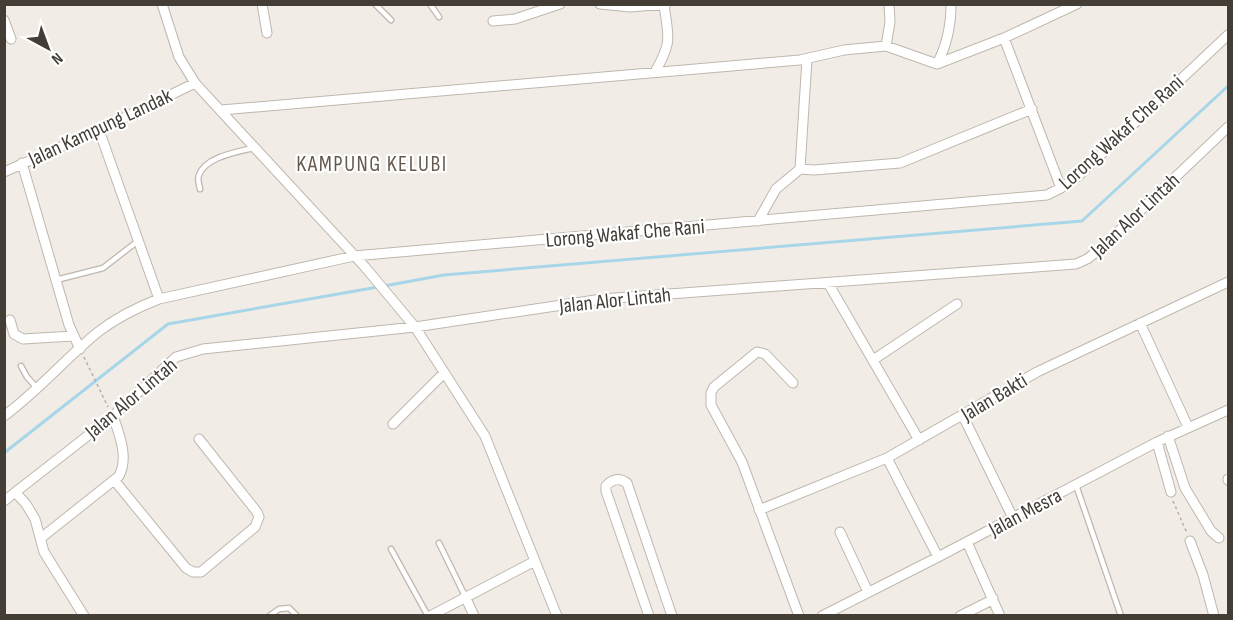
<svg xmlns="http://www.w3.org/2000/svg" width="1233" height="620" viewBox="0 0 1233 620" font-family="'Sofia Sans Condensed',sans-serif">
<rect width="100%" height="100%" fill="#f1ede6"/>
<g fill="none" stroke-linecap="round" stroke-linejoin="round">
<path stroke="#a8d6e9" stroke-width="3" d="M384 286 444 275 1082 221 1228 86
M4 453 168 324 378 287"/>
<g stroke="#bfb7ad" stroke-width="7">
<path id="lane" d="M375 4 391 20
M430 4 439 17
M200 189C199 184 197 179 199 175 205 157 237 152 253 148
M56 280 103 268 138 241
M21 366 27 377 38 389
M1076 485 1121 616
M439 543 465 596
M391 549 428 616
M269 616 279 609 289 608 297 616"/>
</g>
<g stroke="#bfb7ad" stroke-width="11">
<path id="street" d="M162 4 179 57 195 83 365 267 415 327 485 436 557 616
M262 4 267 33
M600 4 630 7 666 4
M4 20 11 39
M493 21 515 19 560 4
M1004 38 1061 188
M886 46 890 22 889 4
M807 59 800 169 814 170 900 163 1032 109
M937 64C947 45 951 26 951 4
M655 72C672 42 669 39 664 5
M221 110 800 60 844 50 886 46 937 64 1004 38 1077 4
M99 130 159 299
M22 163 69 325 80 349
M4 172 99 130 195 83
M758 221 776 189 800 169
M828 283 919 440
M10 320 14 334 23 339 73 336
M1140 323 1188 427
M873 360 957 304
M793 383 765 354 757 352 714 387 711 393V405L742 462 799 616
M4 416C38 391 65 359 98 332 116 318 138 307 159 299L354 256 1047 195 1061 188 1077 177 1228 35
M963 416 1013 518
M393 424 444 373
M1168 436 1185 488 1211 531 1219 538
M1157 442 1171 492
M887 458 938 557
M1228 479V480
M114 480 186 568 193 572H201L255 527 259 517 257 512 199 439
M16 493 26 504 35 519 44 552 84 616
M4 501 113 416 176 357 203 349 415 327 602 299 1076 264 1087 259 1099 250 1228 127
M759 510 887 458 1037 372 1228 282
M840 532 868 592
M41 538 119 476C129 457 119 434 113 416
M1190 541 1203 575 1214 616
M967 542 1000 616
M465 596 474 616
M430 616 535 561
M649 616 606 491V486C612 479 619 477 627 483L672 616
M822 616 938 557 1157 442 1228 410
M960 616 990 601 993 598"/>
</g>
<path stroke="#bdae9c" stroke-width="1.5" stroke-dasharray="3 3" stroke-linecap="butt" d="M84 357 108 407
M1173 501 1187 533"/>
<use href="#lane" stroke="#fff" stroke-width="4.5"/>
<use href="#street" stroke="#fff" stroke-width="9"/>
</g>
<g text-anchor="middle" stroke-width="4.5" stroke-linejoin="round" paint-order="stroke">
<g font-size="21" fill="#443d36" stroke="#fff">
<text transform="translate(100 127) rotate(-25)" y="7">Jalan Kampung Landak</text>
<text transform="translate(1121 132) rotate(-42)" y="7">Lorong Wakaf Che Rani</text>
<text transform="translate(1135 215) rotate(-43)" y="7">Jalan Alor Lintah</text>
<text transform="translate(625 233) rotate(-5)" y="7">Lorong Wakaf Che Rani</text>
<text transform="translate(615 300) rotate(-6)" y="7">Jalan Alor Lintah</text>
<text transform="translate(994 397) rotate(-31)" y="7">Jalan Bakti</text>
<text transform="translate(131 398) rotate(-40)" y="7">Jalan Alor Lintah</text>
<text transform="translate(1025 512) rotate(-28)" y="7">Jalan Mesra</text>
</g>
<g font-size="22" letter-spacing="1.5" fill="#665a4e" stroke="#fff">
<text x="372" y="171">KAMPUNG KELUBI</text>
</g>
</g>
<rect width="1233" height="620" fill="none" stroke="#443d36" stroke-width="12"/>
<g transform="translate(48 48) rotate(139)" stroke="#ffffff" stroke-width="4.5" paint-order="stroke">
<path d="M0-4.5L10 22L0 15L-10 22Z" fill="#443d36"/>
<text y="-9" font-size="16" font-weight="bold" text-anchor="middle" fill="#443d36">N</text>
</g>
</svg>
